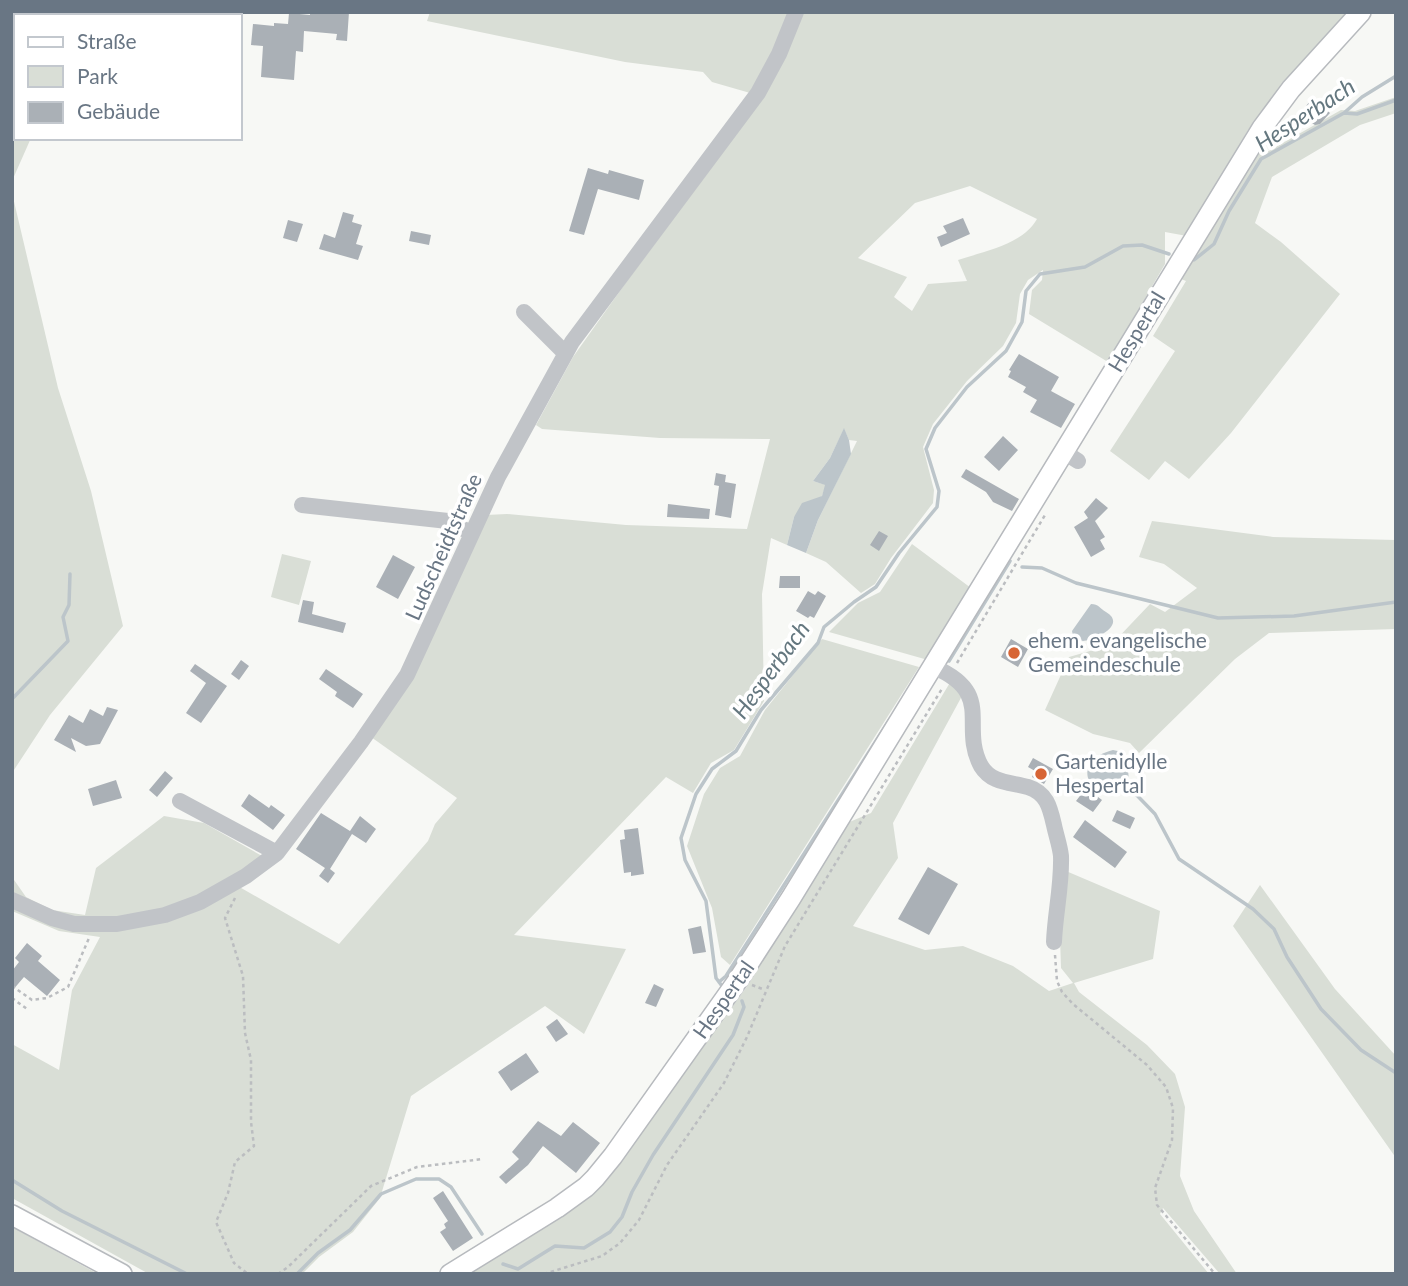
<svg xmlns="http://www.w3.org/2000/svg" width="1408" height="1286" viewBox="0 0 1408 1286" font-family="Lato,sans-serif">
<rect width="100%" height="100%" fill="#f7f8f5"/>
<path fill="#d9ded6" fill-rule="evenodd" d="M14 12H88L86 16H16V138H31L12 181Z
M430 12H1350L1290 78 1248 130 1187 236 1165 232V264L1108 362 1029 314 1032 290 1042 280 1043 270 1028 280 1020 294 1016 323 1003 346 967 381 933 424 923 447 934 490 933 503 891 558 875 584 861 593 826 562 806 553 818 520 857 441 849 440 844 429 830 458 813 481 826 485 822 496 794 517 787 545 771 538 762 594 764 701 734 750 711 763 693 793 666 777 514 935 626 949 584 1034 545 1006 411 1096 380 1198 353 1232 319 1257 302 1274H149L12 1198V1044L59 1070 72 990 100 937 59 931 12 911V877L26 897 52 910 85 915 96 868 164 816 204 823 262 856 229 881 339 944 428 841 435 824 457 798 371 737 486 515 507 514 626 525 747 529 770 439 660 438 542 429 536 425 573 357 627 281 764 97 712 82 703 72 625 62 427 21ZM970 186 1037 219C1023 244 986 251 958 260L967 281 928 284 912 311 894 297 907 277 858 258 915 203Z
M1396 97V113L1360 125 1272 177 1255 223 1281 242 1340 294 1231 433 1189 479 1165 461 1149 480 1110 451 1175 351 1153 336 1186 281 1176 277 1260 146 1267 152 1341 110 1355 111Z
M12 193 58 388 91 491 123 626 50 715 12 773Z
M1152 521 1273 537 1396 540V629L1269 633 1235 659 1139 753 1130 743 1093 734 1045 710 1069 657 1111 645 1150 604 1165 612 1197 588 1164 564 1139 557Z
M912 544 971 588 928 660 829 632 858 603 880 592Z
M282 554 311 561 299 605 271 597Z
M822 639 919 667 730 965 721 957 712 908 687 846 704 794 720 768 740 756 765 710Z
M951 681 962 696 893 823 898 858 853 926 925 950 963 946 1013 966 1049 991 1073 983 1061 968 1060 937 1066 871 1160 911 1153 959 1074 983 1079 992 1147 1045 1175 1074 1185 1107 1180 1176 1194 1211 1237 1274H1220L1163 1208 1160 1214 1209 1274H465L598 1186 746 988 847 823 871 813Z
M1260 885 1335 989 1396 1056V1158L1233 926Z
M12 1227 98 1274H12Z"/>
<path fill="#bcc5ca" d="M844 428 849 440 851 454 818 520 806 553 787 545 794 517 802 503 822 496 825 485 813 481 830 458Z
M1091 604C1099 604 1099 608 1106 612 1128 625 1093 641 1083 641 1079 640 1076 638 1073 636L1072 631Z
M1113 750 1122 752C1138 789 1124 802 1089 781 1082 763 1098 754 1113 750Z"/>
<g fill="none" stroke-linecap="round" stroke-linejoin="round">
<path stroke="#bcc5ca" stroke-width="3.5" d="M1344 113 1357 114 1396 100
M1194 260 1214 244 1229 211 1261 159 1344 113 1362 97 1396 76
M1022 567 1042 568 1076 583 1218 618 1294 616 1396 602
M949 661 1010 561
M12 699 68 641 63 617 69 605 70 574
M1125 783 1155 814 1179 859 1253 909 1274 929 1287 957 1321 1009 1361 1050 1396 1073
M719 982 726 976 890 719
M722 986 716 978 706 901 685 860 681 838 696 794 712 769 736 751 761 710 818 643 824 627 854 602 876 587 899 553 937 507 939 491 926 449 935 428 967 387 1006 351 1022 322 1026 291 1040 274 1085 267 1123 246 1142 245 1169 254
M12 1180 62 1211 187 1274
M503 1264 518 1269 555 1246 584 1248 610 1232 622 1217 632 1192 653 1155 733 1035 744 1007 742 1001
M297 1274 318 1253 350 1230 381 1194 416 1179H439L451 1187 482 1234"/>
</g>
<path fill="#aab0b6" d="M310 12H349L347 41 336 40 337 34 304 31 303 52 296 51 294 80 261 77 263 46 251 45 253 24 274 26V23L288 24 289 13 310 15Z
M1313 98 1330 113 1320 124 1315 125 1310 122 1308 124 1298 115Z
M588 168 608 174 609 170 644 180 639 200 598 189 584 235 569 231Z
M343 212 354 215 352 222 362 225 356 244 363 246 358 260 319 249 324 234 335 238Z
M963 218 970 234 941 247 937 237 947 233 943 226Z
M288 220 303 224 297 242 283 238Z
M411 231 431 235 429 245 409 241Z
M1019 354 1059 377 1051 391 1075 404 1061 428 1030 412 1037 400 1023 392 1026 387 1008 377 1011 371 1009 370Z
M1003 436 1018 450 999 471 984 457Z
M966 469 1019 499 1012 511 993 502 986 492 961 477Z
M716 473 726 475 725 482 736 484 731 518 715 515 719 486 714 485Z
M1096 498 1108 508 1095 521 1105 537 1100 540 1105 549 1091 557 1074 527 1088 518 1084 512Z
M668 504 710 509 709 519 667 517Z
M879 531 888 536 879 551 870 545Z
M393 555 415 567 398 599 376 587Z
M780 576H800V588H779Z
M808 591 815 595 818 591 826 596 814 618 810 616 808 618 796 611Z
M303 600 314 602 312 614 346 623 343 633 298 622Z
M1011 639 1028 649 1018 667 1001 657Z
M241 660 249 666 239 680 231 674Z
M195 664 227 686 201 723 186 713 206 683 190 671Z
M326 669 363 694 353 708 335 696 337 692 319 679Z
M107 707 118 710 100 744 86 746 71 738 76 752 54 740 69 715 83 723 90 709 103 716Z
M1033 758 1053 769 1044 784 1032 777 1035 771 1028 767Z
M165 771 173 778 157 797 149 790Z
M116 780 122 798 93 806 88 789Z
M1086 788 1102 800 1093 812 1076 801Z
M249 794 269 808 271 805 285 815 273 830 241 806Z
M1117 810 1135 818 1130 829 1112 821Z
M321 813 350 831 360 816 376 829 366 843 352 834 330 869 335 873 328 883 319 876 325 868 296 849Z
M1085 820 1127 852 1115 868 1073 837Z
M638 828 644 874 631 876V872L624 873 620 840 625 839 624 830Z
M928 867 958 884 929 935 898 919Z
M701 926 706 952 693 954 688 929Z
M27 943 42 956 38 961 60 980 47 996 24 977 12 991V971L19 962 15 958Z
M654 984 664 989 656 1007 645 1003Z
M557 1019 568 1034 556 1042 546 1027Z
M526 1053 539 1072 511 1091 498 1072Z
M538 1121 561 1136 573 1122 600 1143 576 1173 543 1146 528 1165 506 1184 499 1177 519 1159 512 1152Z
M443 1191 473 1238 453 1251 440 1232 446 1228 444 1224 448 1221 433 1198Z"/>
<g fill="none" stroke-linecap="round" stroke-linejoin="round">
<g stroke="#b7babe" stroke-width="22">
<path id="major" d="M12 1215 122 1274
M450 1274 557 1208 586 1187 595 1178 613 1156 738 980 791 898 1262 128 1291 89 1361 12"/>
</g>
<path stroke="#bbbdc0" stroke-width="2.5" stroke-dasharray="3.5 3.5" stroke-linecap="butt" d="M957 663 1045 515
M235 898 225 918 243 976 245 1033 251 1060V1122L254 1146 235 1162 228 1193 216 1222 234 1263 248 1274
M1055 955 1057 981 1062 992 1073 1004 1147 1065 1166 1087 1173 1108 1172 1140 1155 1188 1157 1205 1215 1274
M752 985 765 990
M12 986 32 1000 47 998 68 987 89 938
M12 998 27 1009
M278 1274 288 1267 371 1186 417 1167 483 1159
M544 1274 602 1256 620 1243 639 1220 667 1165 724 1083 747 1037 785 946 943 687"/>
<path stroke="#c1c4c8" stroke-width="16" d="M524 312 565 353
M1064 452 1078 461
M302 505 448 521 471 533
M934 667C996 694 959 725 981 766 992 784 1011 782 1028 787 1047 793 1050 808 1054 825 1056 835 1060 846 1061 856 1062 885 1055 914 1054 942
M180 801 277 853
M12 900 52 918 74 924H117L165 915 200 902 246 876 277 853 361 742 407 675 498 477 572 342 758 93 779 54 796 12"/>
<use href="#major" stroke="#fff" stroke-width="19"/>
</g>
<g fill="#d76535" stroke="#fff" stroke-width="2.5">
<circle cx="1014" cy="653" r="7"/>
<circle cx="1041" cy="774" r="7"/>
</g>
<g text-anchor="middle" stroke-width="7" stroke-linejoin="round" paint-order="stroke">
<g font-size="21" fill="#697684" stroke="#fff">
<text transform="translate(1137 332) rotate(-59)" y="7">Hespertal</text>
<text transform="translate(444 547) rotate(-66)" y="7">Ludscheidtstraße</text>
<text transform="translate(724 1000) rotate(-55)" y="7">Hespertal</text>
</g>
<g font-size="21" fill="#697684" stroke="#fff" text-anchor="start">
<text x="1028" y="648">ehem. evangelische<tspan x="1028" dy="24">Gemeindeschule</tspan></text>
<text x="1055" y="769">Gartenidylle<tspan x="1055" dy="24">Hespertal</tspan></text>
</g>
<g font-size="23" font-style="italic" fill="#64777f" stroke="#fff">
<text transform="translate(1305 115) rotate(-33)" y="8">Hesperbach</text>
<text transform="translate(771 670) rotate(-54)" y="8">Hesperbach</text>
</g>
</g>
<rect width="1408" height="1286" fill="none" stroke="#697684" stroke-width="28"/>
<rect x="14" y="14" width="228" height="126" fill="#ffffff" stroke="#c3c8ce" stroke-width="2"/>
<rect x="28" y="37" width="35" height="10" fill="#ffffff" stroke="#c3c8ce" stroke-width="2"/>
<text x="77" y="49" font-size="21" fill="#697684">Straße</text>
<rect x="28" y="66" width="35" height="21" fill="#d9ded6" stroke="#c3c8ce" stroke-width="2"/>
<text x="77" y="84" font-size="21" fill="#697684">Park</text>
<rect x="28" y="102" width="35" height="21" fill="#aab0b6" stroke="#c3c8ce" stroke-width="2"/>
<text x="77" y="119" font-size="21" fill="#697684">Gebäude</text>
</svg>
